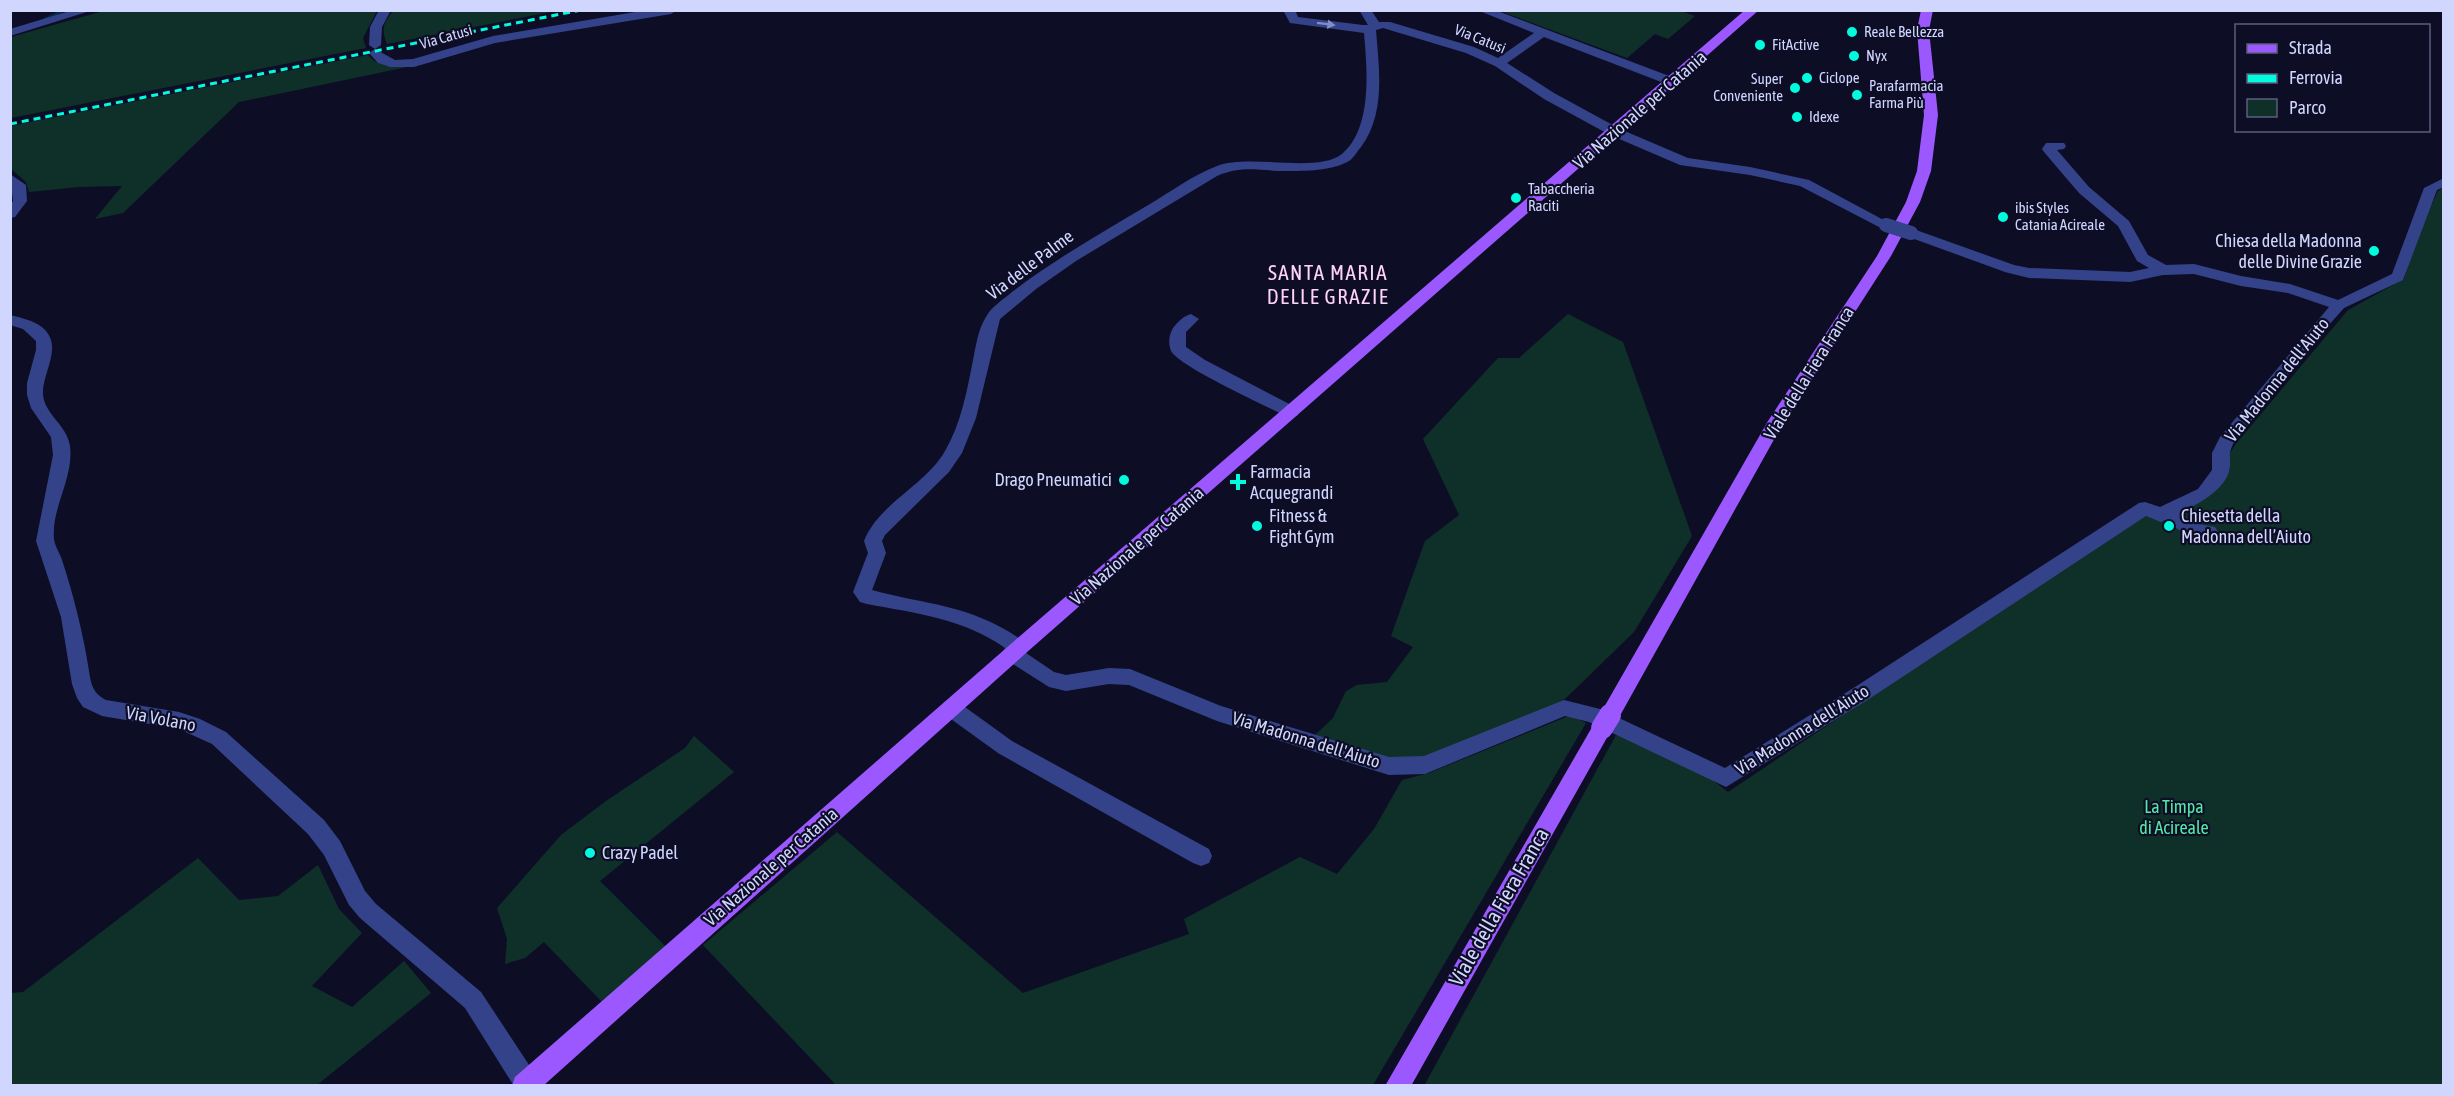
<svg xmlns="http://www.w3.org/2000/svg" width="2454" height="1096" viewBox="0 0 2454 1096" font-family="'Asap Condensed',sans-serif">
<rect width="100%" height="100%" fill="#0d0e26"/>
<path fill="#0f3028" d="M107 10H377V11L363 38 366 48 11 118V37Z
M1678 10 1695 16 1668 39 1655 34 1627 58 1500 11Z
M393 11H556L387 44C381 29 383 23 393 11Z
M368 55C378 67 392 67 407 67L239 102 123 213 95 219 122 186 79 187 29 192 26 182 11 169 10 126Z
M2443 188V1085L1424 1086 1616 735 1710 778 1728 792 2114 534 2151 513 2163 516 2208 497 2227 475 2229 455 2235 445 2348 310 2404 279 2415 240 2438 191Z
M1568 314 1623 342 1692 536 1634 632 1566 698 1556 705 1424 760H1390L1315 735 1333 718 1346 691 1357 685 1387 682 1413 647 1391 636 1425 541 1459 515 1423 439 1498 358H1519Z
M1571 715 1586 723 1373 1085H836L703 945 837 832 1023 993 1189 934 1184 919 1300 857 1337 874 1374 829 1402 780 1429 773Z
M694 736 734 772 600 881 666 947 603 1003 544 942 525 958 505 964 507 939 497 908 561 835 606 801 685 748Z
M198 858 239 900 278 896 318 865 339 909 362 933 312 986 352 1007 404 961 431 993 317 1085H11V993L23 992Z"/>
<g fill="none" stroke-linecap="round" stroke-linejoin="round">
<path stroke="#052b46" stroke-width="3" d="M45 19 65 10"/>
<path fill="#344389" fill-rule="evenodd" d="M73 10H93L10 36V29Z
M379 10H391L382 27 381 45 375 49 369 45 370 27Z
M647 10H677L671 14 495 43 414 67H390L378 63 369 53 375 49 395 60 413 59 493 36Z
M1283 10H1295L1298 17 1363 25H1368L1359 10H1371L1379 22H1390L1474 47 1498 58 1534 33 1477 10H1495L1677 79 1679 82 1677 85H1669L1544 37 1507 63 1554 93 1620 129 1688 158 1750 167 1809 180 1893 225 1886 229 1881 228 1800 186 1750 175 1680 165 1610 135 1544 99 1495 66 1466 53 1383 28 1376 30C1379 69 1386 113 1361 147 1357 151 1354 158 1349 161 1332 171 1305 171 1285 171 1259 171 1243 165 1217 176L1076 261 1036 289 1000 319 976 418 962 453 949 472 885 535 882 541 886 553 872 590C931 606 972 604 1026 643L1029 648 1026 653 1054 672 1066 675 1109 668 1130 669 1221 706 1389 757 1424 756 1564 700 1600 709 1725 768 1855 687 2139 503 2145 502 2160 507 2198 489 2212 470V453L2220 437 2329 307 2288 293 2241 286 2194 274 2163 275 2130 282 2029 278 2005 272 1906 236 1904 233 1911 229 1916 230 2014 265 2029 268 2130 272 2149 268 2137 261 2118 226 2079 193 2044 152 2042 149 2046 143H2064L2066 146 2064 149 2057 150 2089 187 2129 221 2148 255 2166 265 2194 264 2241 276 2290 284 2338 300 2392 274 2424 188 2444 178V187L2437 190 2403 280 2344 308 2319 336 2233 444C2227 456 2232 461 2229 471 2224 491 2196 505 2180 513L2194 523 2215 527 2218 532 2215 537C2196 543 2179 531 2165 520L2161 522 2146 516 1869 699 1726 787 1589 722 1565 716 1425 774 1389 775 1217 721 1129 685 1109 684 1066 691 1049 687 1005 659 1002 654 1005 648C965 619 915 613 867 604L860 602 853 592 868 553 864 541C879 503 925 486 945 451 961 424 967 391 973 360 976 346 978 329 986 317 991 307 1004 299 1012 292 1055 259 1103 232 1150 204 1172 191 1193 175 1217 166 1250 153 1316 174 1342 154 1373 128 1367 68 1364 33L1290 23Z
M10 174 26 185 27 201 15 217 10 218V204L13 201Z
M1191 314 1199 319 1186 332V347L1205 360 1297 408 1299 412 1297 416H1285C1265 405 1180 367 1171 351 1168 343 1169 335 1173 328 1178 322 1183 316 1191 314Z
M10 315C26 319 46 323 51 340 56 357 42 377 43 394 44 414 67 425 70 446 74 478 51 508 54 539 55 547 60 553 62 560 74 597 83 633 89 671 91 685 93 693 106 700L179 712 200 719 226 732 324 820 340 841 365 891 376 904 481 992 535 1074 537 1086H514L465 1008 360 918 349 905 324 855 308 834 212 744 179 729 102 716 83 707 77 698 72 684 61 617 36 541 53 455 51 437 31 408 27 395V383L36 350V341L23 329 10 325Z
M951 700 958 702 1012 741 1209 849 1212 856 1209 863 1201 866 1193 863 998 753 944 714 941 708 944 702Z"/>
<path fill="#9c58ff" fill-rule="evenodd" d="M1745 10H1759L1026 653 543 1086H512L515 1077 1012 643Z
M1921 10H1933L1929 30 1938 115 1931 171 1920 202 1891 256 1781 427 1617 721 1610 723 1612 728 1609 734 1411 1086H1385L1595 722 1602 720 1600 715 1603 709 1768 421 1877 256 1906 202 1917 171 1924 115 1917 30Z"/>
<path stroke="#00fcde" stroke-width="3" stroke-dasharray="7 5" stroke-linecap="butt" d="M10 124 581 10"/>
<path stroke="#344389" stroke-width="14" d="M1886 225 1911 233"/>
<path stroke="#9c58ff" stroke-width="22" d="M1602 728 1610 715"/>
</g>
<defs><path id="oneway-solid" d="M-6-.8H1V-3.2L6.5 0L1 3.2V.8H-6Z" transform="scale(1.5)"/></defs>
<use fill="#828cc4" href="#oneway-solid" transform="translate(1326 24) rotate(7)"/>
<g fill="#00fcde" stroke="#0d0e26" stroke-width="2">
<circle cx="1852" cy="32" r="6"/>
<circle cx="1760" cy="45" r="6"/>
<circle cx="1854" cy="56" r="6"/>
<circle cx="1807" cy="78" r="6"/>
<circle cx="1795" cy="88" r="6"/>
<circle cx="1857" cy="95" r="6"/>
<circle cx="1797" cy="117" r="6"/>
<circle cx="1516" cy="198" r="6"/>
<circle cx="2003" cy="217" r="6"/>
<circle cx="2374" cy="251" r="6"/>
<circle cx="1124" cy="480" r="6"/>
<path d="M1235 473h6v6h6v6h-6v6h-6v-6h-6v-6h6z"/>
<circle cx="1257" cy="526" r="6"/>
<circle cx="2169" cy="526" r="6"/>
<circle cx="590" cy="853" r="6"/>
</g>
<g text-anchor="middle" stroke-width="4.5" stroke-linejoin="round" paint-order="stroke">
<g font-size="15" fill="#d1d6ff" stroke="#0d0e26" text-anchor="start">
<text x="1864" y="37">Reale Bellezza</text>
<text x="1772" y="50">FitActive</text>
<text x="1866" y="61">Nyx</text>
<text x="1819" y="83">Ciclope</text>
<text x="1783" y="84" text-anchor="end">Super<tspan x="1783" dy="17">Conveniente</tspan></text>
<text x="1869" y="91">Parafarmacia<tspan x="1869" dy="17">Farma Più</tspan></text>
<text x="1809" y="122">Idexe</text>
<text x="1528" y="194">Tabaccheria<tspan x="1528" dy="17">Raciti</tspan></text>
<text x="2015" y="213">ibis Styles<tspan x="2015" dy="17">Catania Acireale</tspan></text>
</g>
<g font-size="15" fill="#d1d6ff" stroke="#0d0e26">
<text transform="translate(446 37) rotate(-16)" y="5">Via Catusi</text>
<text transform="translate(1480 39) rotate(22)" y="5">Via Catusi</text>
</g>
<g font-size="18" fill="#d1d6ff" stroke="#0d0e26">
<text transform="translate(1640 110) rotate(-41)" y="6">Via Nazionale per Catania</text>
<text transform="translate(1030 265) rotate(-37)" y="6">Via delle Palme</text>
<text transform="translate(1809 373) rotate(-58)" y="6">Viale della Fiera Franca</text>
<text transform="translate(2277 380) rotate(-51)" y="6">Via Madonna dell'Aiuto</text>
<text transform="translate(1137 546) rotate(-41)" y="6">Via Nazionale per Catania</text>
<text transform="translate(161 719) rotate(11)" y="6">Via Volano</text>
<text transform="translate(1802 730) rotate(-32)" y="6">Via Madonna dell'Aiuto</text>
<text transform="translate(1306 740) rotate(17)" y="6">Via Madonna dell'Aiuto</text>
<text transform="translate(771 867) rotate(-41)" y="6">Via Nazionale per Catania</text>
</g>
<g font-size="18" fill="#d1d6ff" stroke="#0d0e26" text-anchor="start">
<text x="2362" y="247" text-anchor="end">Chiesa della Madonna<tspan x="2362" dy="21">delle Divine Grazie</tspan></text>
<text x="1250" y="478">Farmacia<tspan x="1250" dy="21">Acquegrandi</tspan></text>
<text x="1112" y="486" text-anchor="end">Drago Pneumatici</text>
<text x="1269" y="522">Fitness &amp;<tspan x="1269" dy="21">Fight Gym</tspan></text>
<text x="2181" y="522">Chiesetta della<tspan x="2181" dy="21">Madonna dell’Aiuto</tspan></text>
<text x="602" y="859">Crazy Padel</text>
</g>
<g font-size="18" fill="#53eaa3" stroke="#0d0e26">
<text x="2174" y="813">La Timpa<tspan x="2174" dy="21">di Acireale</tspan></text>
</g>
<g font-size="21" letter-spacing="1.5" fill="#ffd3f9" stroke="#0d0e26">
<text x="1328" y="280">SANTA MARIA<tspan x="1328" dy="24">DELLE GRAZIE</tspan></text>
</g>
<g font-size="21" fill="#d1d6ff" stroke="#0d0e26">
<text transform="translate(1499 907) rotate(-60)" y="7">Viale della Fiera Franca</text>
</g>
</g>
<rect width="2454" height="1096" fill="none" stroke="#d1d6ff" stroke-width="24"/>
<rect x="2235" y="24" width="195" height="108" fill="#0d0e26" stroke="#5b5e7d" stroke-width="1.5"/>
<rect x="2247" y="44" width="30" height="9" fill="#9c58ff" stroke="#5b5e7d" stroke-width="1.5"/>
<text x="2289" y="54" font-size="18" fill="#d1d6ff">Strada</text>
<rect x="2247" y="74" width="30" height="9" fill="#00fcde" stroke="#5b5e7d" stroke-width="1.5"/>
<text x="2289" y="84" font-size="18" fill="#d1d6ff">Ferrovia</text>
<rect x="2247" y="99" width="30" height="18" fill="#0f3028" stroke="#5b5e7d" stroke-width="1.5"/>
<text x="2289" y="114" font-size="18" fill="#d1d6ff">Parco</text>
</svg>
